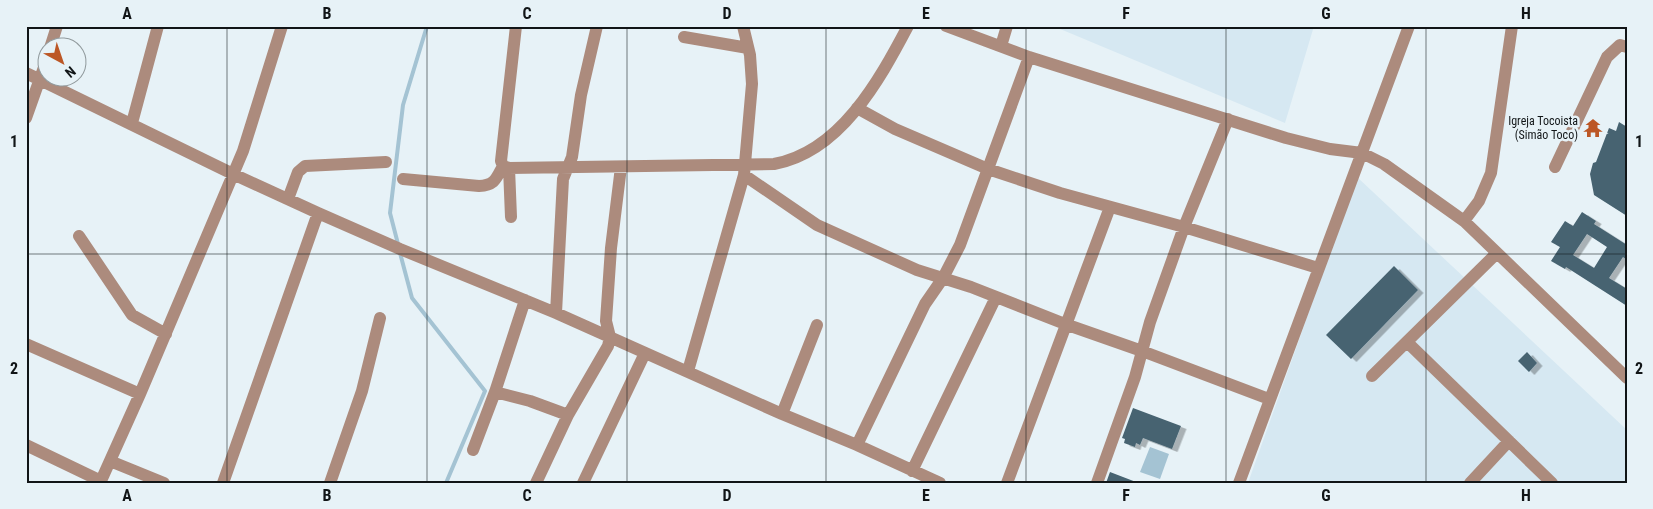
<svg xmlns="http://www.w3.org/2000/svg" width="1653" height="509" viewBox="0 0 1653 509" font-family="'Roboto Condensed',sans-serif">
<defs>
<filter id="shadow"><feDropShadow dx="5.5" dy="3" stdDeviation="0" flood-color="#0004"/></filter>
</defs>
<rect width="100%" height="100%" fill="#e7f2f7"/>
<path fill="#d6e8f2" d="M1053 26H1314L1285 123Z
M1357 177 1627 430V483H1248Z"/>
<path fill="#a4c3d3" d="M1150 447 1169 454 1160 479 1140 472Z"/>
<g fill="none" stroke-linecap="round" stroke-linejoin="round">
<path stroke="#a4c3d3" stroke-width="4" d="M398 244 390 213 403 105 427 26
M400 253 412 298 485 391 446 483"/>
</g>
<path fill="#476371" fill-rule="evenodd" filter="url(#shadow)" d="M1619 122 1627 127V216L1594 195 1590 174 1593 163 1596 162 1609 128 1616 131Z
M1582 212 1596 221 1594 224 1627 245V260L1623 257 1609 278 1627 289V306L1566 267 1565 269 1551 261 1560 247 1551 242 1565 221 1573 226ZM1587 234 1607 247 1594 268 1573 255Z
M1394 266 1418 290 1351 359 1326 335Z
M1527 352 1537 363 1529 372 1518 361Z
M1133 408 1181 426 1172 449 1143 438 1140 445 1136 443 1135 447 1124 443 1125 439 1122 438Z
M1110 472 1136 482V483H1106Z"/>
<g fill="none" stroke-linecap="round" stroke-linejoin="round">
<path stroke="#ac8b7d" stroke-width="12" d="M946 26 1029 57 1286 138 1330 149 1362 153 1384 164 1464 221 1627 378
M684 37 748 48
M1001 46 1007 26
M50 48 57 26
M26 73 233 174 318 213 400 249 556 313 782 414 857 445 940 483
M857 108 895 129 988 169 1060 193 1184 227 1318 268
M26 118 48 56
M132 123 158 26
M503 166 509 168 774 164C840 152 879 81 908 26
M1555 167 1607 57 1620 45 1627 47
M509 168 511 217
M744 175 817 225 917 270 971 287 1065 324 1142 351 1269 399
M403 179 479 186C495 185 496 179 503 166L501 161 516 26
M288 199 298 172 305 166 386 162
M1464 221 1479 201 1491 173 1512 26
M79 236 132 315 166 334
M556 313 563 179 572 157 581 95 597 26
M1407 342 1552 483
M26 344 140 394
M688 371 744 175 752 84 750 55 743 26
M1372 376 1497 253
M495 392 530 401 568 415
M782 414 817 325
M26 445 101 481
M857 445 925 304 943 278 960 245 1029 57
M473 450 495 392 525 300
M110 461 164 483
M912 471 996 297
M100 483 140 394 243 151 282 26
M223 483 318 213
M330 483 362 391 380 318
M536 483 568 415 608 346 610 337 606 321 611 248 621 167
M583 483 645 353
M1007 483 1110 207
M1097 483 1135 377 1150 322 1184 227 1228 119
M1239 483 1409 26
M1470 483 1509 441"/>
</g>
<path fill="none" stroke="#111517" stroke-width="1" stroke-opacity="0.55" d="M227 26V483M427 26V483M627 26V483M826 26V483M1026 26V483M1226 26V483M1426 26V483M26 254H1627"/>
<defs>
<g id="temple-bare" transform="scale(1.5)"><path d="M0-6L5-2H3V0L6.5 2.5H4V6H1.5V3h-3V6H-4V2.5H-6.5L-3 0V-2H-5Z" fill="#bc5726" stroke="#e7f2f7" stroke-width="2.5" paint-order="stroke"/></g>
</defs>
<g fill-rule="evenodd">
<use href="#temple-bare" x="1593" y="128"/>
</g>
<g text-anchor="middle" stroke-width="5" stroke-linejoin="round" paint-order="stroke">
<g font-size="12" fill="#111517" stroke="#e7f2f7" text-anchor="end">
<text x="1578" y="125">Igreja Tocoista<tspan x="1578" dy="14">(Simão Toco)</tspan></text>
</g>
</g>
<rect width="1653" height="509" fill="none" stroke="#e7f2f7" stroke-width="55"/>
<g transform="translate(62 62) rotate(140)"><circle r="24" fill="#e7f2f7" stroke="#919a9d"/>
<path d="M0-4L9 19L0 12L-9 19Z" fill="#bc5726"/>
<text y="-8" font-size="14" font-weight="bold" text-anchor="middle" fill="#111517">N</text>
</g>
<rect x="28" y="28" width="1598" height="454" fill="none" stroke="#111517" stroke-width="2"/>
<g font-size="16" text-anchor="middle" font-weight="bold" fill="#111517">
<text x="127" y="19">A</text>
<text x="327" y="19">B</text>
<text x="527" y="19">C</text>
<text x="727" y="19">D</text>
<text x="926" y="19">E</text>
<text x="1126" y="19">F</text>
<text x="1326" y="19">G</text>
<text x="1526" y="19">H</text>
<text x="14" y="147">1</text>
<text x="1639" y="147">1</text>
<text x="14" y="374">2</text>
<text x="1639" y="374">2</text>
<text x="127" y="501">A</text>
<text x="327" y="501">B</text>
<text x="527" y="501">C</text>
<text x="727" y="501">D</text>
<text x="926" y="501">E</text>
<text x="1126" y="501">F</text>
<text x="1326" y="501">G</text>
<text x="1526" y="501">H</text>
</g>
</svg>
